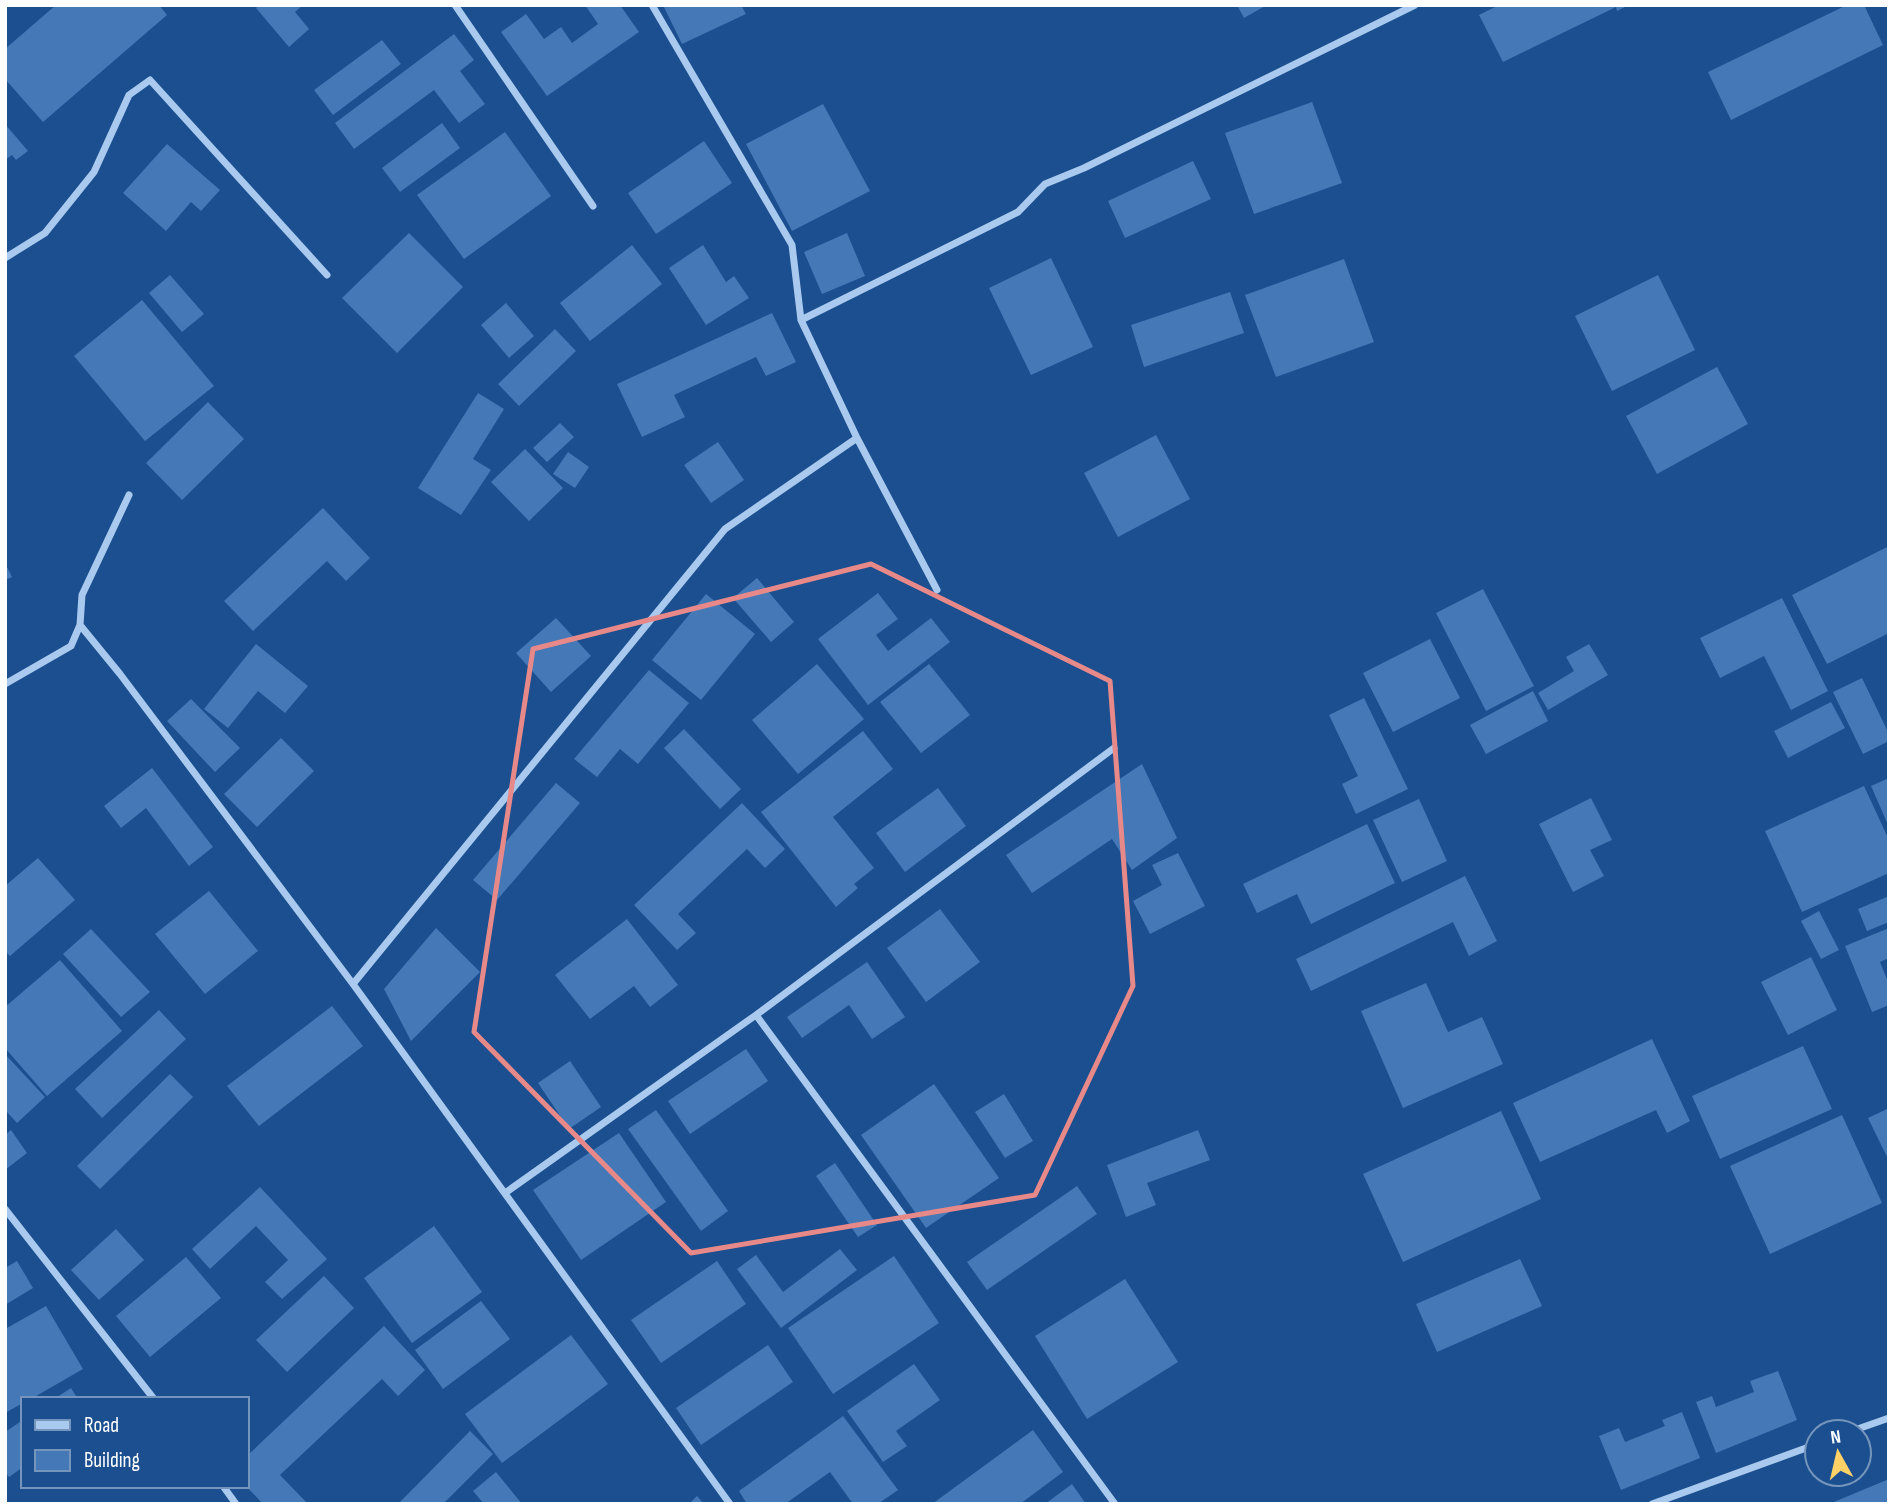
<svg xmlns="http://www.w3.org/2000/svg" width="1894" height="1509" viewBox="0 0 1894 1509" font-family="'Sofia Sans Condensed',sans-serif">
<rect width="100%" height="100%" fill="#1b4f8f"/>
<path fill="#4478b7" d="M56 5H159L167 15 43 122 5 79V49Z
M259 5H303L295 12 309 29 289 47 256 8Z
M585 5H620L639 32 547 96 501 32 526 14 544 39 561 27 572 43 598 24Z
M663 5H741L746 14 682 44Z
M1237 5H1267L1244 18Z
M1499 5H1629L1617 11 1616 7 1503 62 1479 15Z
M1847 5H1864L1883 45 1731 120 1708 72Z
M454 34 474 60 460 71 485 104 459 123 434 90 354 149 335 123Z
M382 40 401 64 333 115 314 90Z
M1312 102 1342 183 1254 214 1225 133Z
M823 104 870 191 792 231 746 144Z
M442 123 460 148 400 192 382 168Z
M5 124 28 151 16 160 12 155 5 160Z
M505 132 551 196 464 259 417 195Z
M704 141 732 183 656 234 628 193Z
M167 144 220 190 201 211 191 202 166 231 123 193Z
M1193 161 1211 199 1125 238 1108 201Z
M409 233 463 287 397 353 342 298Z
M847 233 865 276 822 294 804 252Z
M632 245 662 284 590 341 560 303Z
M703 245 726 282 734 276 749 298 706 325 669 268Z
M1051 258 1093 347 1031 375 989 288Z
M1344 259 1374 342 1276 377 1245 295Z
M170 275 204 314 182 332 149 293Z
M1658 275 1695 350 1612 391 1575 316Z
M1230 292 1244 333 1144 367 1131 325Z
M142 300 214 386 145 441 74 356Z
M506 303 534 336 509 358 481 325Z
M772 313 796 362 766 376 756 357 674 395 685 417 642 437 617 384Z
M555 329 576 351 519 406 498 384Z
M1717 367 1748 424 1657 474 1626 416Z
M478 393 504 409 473 459 491 470 461 515 418 488Z
M208 402 244 439 182 500 146 463Z
M560 423 574 437 547 462 533 448Z
M1156 435 1190 499 1118 537 1084 473Z
M718 442 744 480 711 503 684 465Z
M525 449 563 488 529 521 491 482Z
M568 452 589 467 575 488 553 474Z
M323 508 370 558 346 581 327 561 253 631 224 601Z
M1889 546V633L1827 664 1792 595Z
M5 563 12 577 5 580Z
M757 578 794 622 771 642 733 598Z
M1483 589 1534 686 1486 711 1436 613Z
M878 593 898 619 876 635 888 651 931 618 950 642 868 705 818 639Z
M706 594 755 634 701 700 652 660Z
M1782 598 1828 691 1791 710 1764 656 1720 678 1700 638Z
M556 618 591 656 551 692 516 653Z
M1430 639 1460 698 1393 732 1363 673Z
M256 644 308 686 285 713 258 691 228 728 204 709Z
M1589 644 1608 675 1548 710 1538 693 1574 671 1566 657Z
M817 664 864 719 798 774 752 720Z
M929 664 970 715 921 753 880 702Z
M649 670 689 703 638 764 620 749 597 777 574 759Z
M1862 678 1889 734V741L1863 754 1833 692Z
M1533 691 1548 721 1486 754 1470 725Z
M1364 698 1408 789 1356 814 1342 784 1358 776 1329 715Z
M191 699 240 748 215 772 167 721Z
M1831 702 1845 728 1788 758 1774 731Z
M684 729 741 789 720 809 664 748Z
M863 731 893 769 833 817 874 868 854 884 858 888 836 907 761 812Z
M281 738 314 771 257 827 224 794Z
M1142 764 1177 838 1132 870 1112 839 1032 893 1006 855Z
M152 768 213 847 189 866 146 808 121 828 104 806Z
M1889 778V827L1871 786Z
M556 783 580 803 497 900 473 880Z
M1864 786 1889 840V873L1802 912 1765 831Z
M938 788 966 826 905 872 876 833Z
M1591 798 1612 840 1590 850 1604 876 1573 892 1539 824Z
M1419 799 1447 861 1402 882 1373 820Z
M742 803 785 849 765 868 747 849 678 914 696 933 677 950 634 905Z
M1367 824 1395 883 1311 924 1297 894 1257 913 1243 884Z
M1178 853 1205 906 1150 934 1133 901 1162 885 1152 865Z
M38 858 75 900 10 956 5 951V886Z
M1465 876 1497 941 1469 956 1453 922 1311 991 1296 959Z
M209 891 258 951 205 994 155 934Z
M1889 896V922L1867 931 1858 909Z
M940 909 980 962 926 1002 887 948Z
M1819 911 1839 950 1821 959 1801 921Z
M627 919 678 985 650 1007 634 986 590 1019 555 975Z
M436 928 480 972 411 1041 384 989Z
M1889 928V958L1880 962 1889 984V1005L1872 1012 1845 946Z
M91 929 150 992 121 1017 63 954Z
M1811 957 1837 1010 1788 1035 1761 982Z
M60 960 122 1031 47 1096 5 1048V1007Z
M867 962 905 1017 872 1039 849 1005 802 1038 787 1017Z
M1426 983 1448 1032 1482 1017 1503 1064 1403 1108 1361 1011Z
M332 1006 363 1046 259 1126 227 1086Z
M159 1010 186 1039 102 1118 75 1089Z
M1652 1039 1690 1121 1667 1133 1656 1110 1540 1162 1513 1103Z
M1803 1046 1832 1109 1720 1159 1692 1096Z
M746 1049 768 1081 690 1134 668 1101Z
M5 1054 45 1097 17 1123 5 1110Z
M570 1061 601 1107 569 1129 538 1083Z
M170 1074 193 1097 100 1189 77 1166Z
M934 1084 999 1178 926 1228 861 1135Z
M1004 1094 1033 1141 1005 1158 975 1112Z
M1889 1108V1161L1868 1118Z
M656 1110 728 1211 701 1231 628 1129Z
M1501 1111 1541 1199 1403 1262 1363 1174Z
M1842 1115 1882 1203 1770 1254 1730 1166Z
M11 1130 27 1153 5 1170V1135Z
M1198 1130 1210 1160 1147 1183 1156 1205 1126 1217 1107 1165Z
M619 1133 666 1202 581 1260 533 1190Z
M835 1163 877 1225 858 1237 816 1176Z
M1077 1186 1097 1214 987 1290 967 1262Z
M260 1187 327 1259 282 1299 265 1282 288 1260 256 1226 210 1269 192 1249Z
M434 1226 482 1292 412 1343 364 1278Z
M116 1229 144 1260 99 1300 71 1270Z
M840 1249 857 1270 781 1328 737 1269 756 1255 783 1292Z
M894 1256 939 1323 833 1394 788 1328Z
M186 1257 221 1298 150 1357 116 1316Z
M1520 1259 1542 1306 1437 1352 1416 1304Z
M17 1261 33 1288 5 1305V1268Z
M717 1261 746 1304 661 1363 631 1320Z
M324 1276 354 1308 287 1372 256 1340Z
M1125 1279 1178 1362 1087 1419 1035 1336Z
M481 1301 510 1339 443 1389 415 1350Z
M46 1306 83 1369 31 1399H23V1403L5 1413V1329Z
M384 1326 425 1370 398 1396 382 1379 280 1475 308 1504H263L247 1487V1456Z
M571 1335 608 1384 502 1463 465 1414Z
M768 1345 793 1382 701 1445 676 1408Z
M914 1364 940 1400 896 1431 907 1446 883 1462 847 1411Z
M1778 1371 1797 1420 1716 1453 1696 1402 1712 1396 1716 1407 1754 1392 1750 1381Z
M71 1388 78 1399H54Z
M1682 1412 1700 1458 1621 1490 1599 1436 1619 1428 1625 1442 1665 1426 1662 1420Z
M843 1416 898 1490 878 1504H853L830 1472 785 1504H747L739 1491Z
M23 1420V1467L9 1477 5 1472V1432Z
M1033 1430 1063 1472 1020 1504H932Z
M470 1431 493 1454 443 1504H398Z
M496 1472 522 1504H484L473 1491Z
M1889 1479V1504H1829Z
M1072 1484 1086 1504H1045Z
M697 1496 704 1504H689Z"/>
<g fill="none" stroke-linecap="round" stroke-linejoin="round">
<path stroke="#a9c9ee" stroke-width="7" d="M455 5 593 206
M652 5 792 245 801 320 857 438 937 590
M5 258 45 233 94 172 129 95 150 80 327 275
M801 320 1018 212 1045 184 1084 168 1415 5
M80 625 120 674 353 984 730 1504
M5 684 71 646 80 625 82 595 129 495
M353 984 725 529 857 438
M756 1015 1115 1504
M505 1193 756 1015 1114 748
M5 1209 154 1399
M1849 1432 1889 1418
M223 1486 236 1504
M1652 1504 1817 1444"/>
</g>
<path fill="none" stroke="#e88989" stroke-width="5" stroke-linejoin="round" d="M871 564 1110 681 1133 986 1035 1195 691 1253 474 1032 533 649Z"/>
<rect width="1894" height="1509" fill="none" stroke="#ffffff" stroke-width="14"/>
<rect x="21" y="1397" width="228" height="91" fill="#1b4f8f" stroke="#7695bc" stroke-width="2"/>
<rect x="35" y="1420" width="35" height="10" fill="#a9c9ee" stroke="#7695bc" stroke-width="2"/>
<text x="84" y="1432" font-size="21" fill="#ffffff">Road</text>
<rect x="35" y="1450" width="35" height="21" fill="#4478b7" stroke="#7695bc" stroke-width="2"/>
<text x="84" y="1467" font-size="21" fill="#ffffff">Building</text>
<g transform="translate(1838 1453) rotate(352)"><circle r="33" fill="#1b4f8f" stroke="#7695bc" stroke-width="2"/>
<path d="M0-5L12 26L0 18L-12 26Z" fill="#ffd166"/>
<text y="-10" font-size="19" font-weight="bold" text-anchor="middle" fill="#ffffff">N</text>
</g>
</svg>
